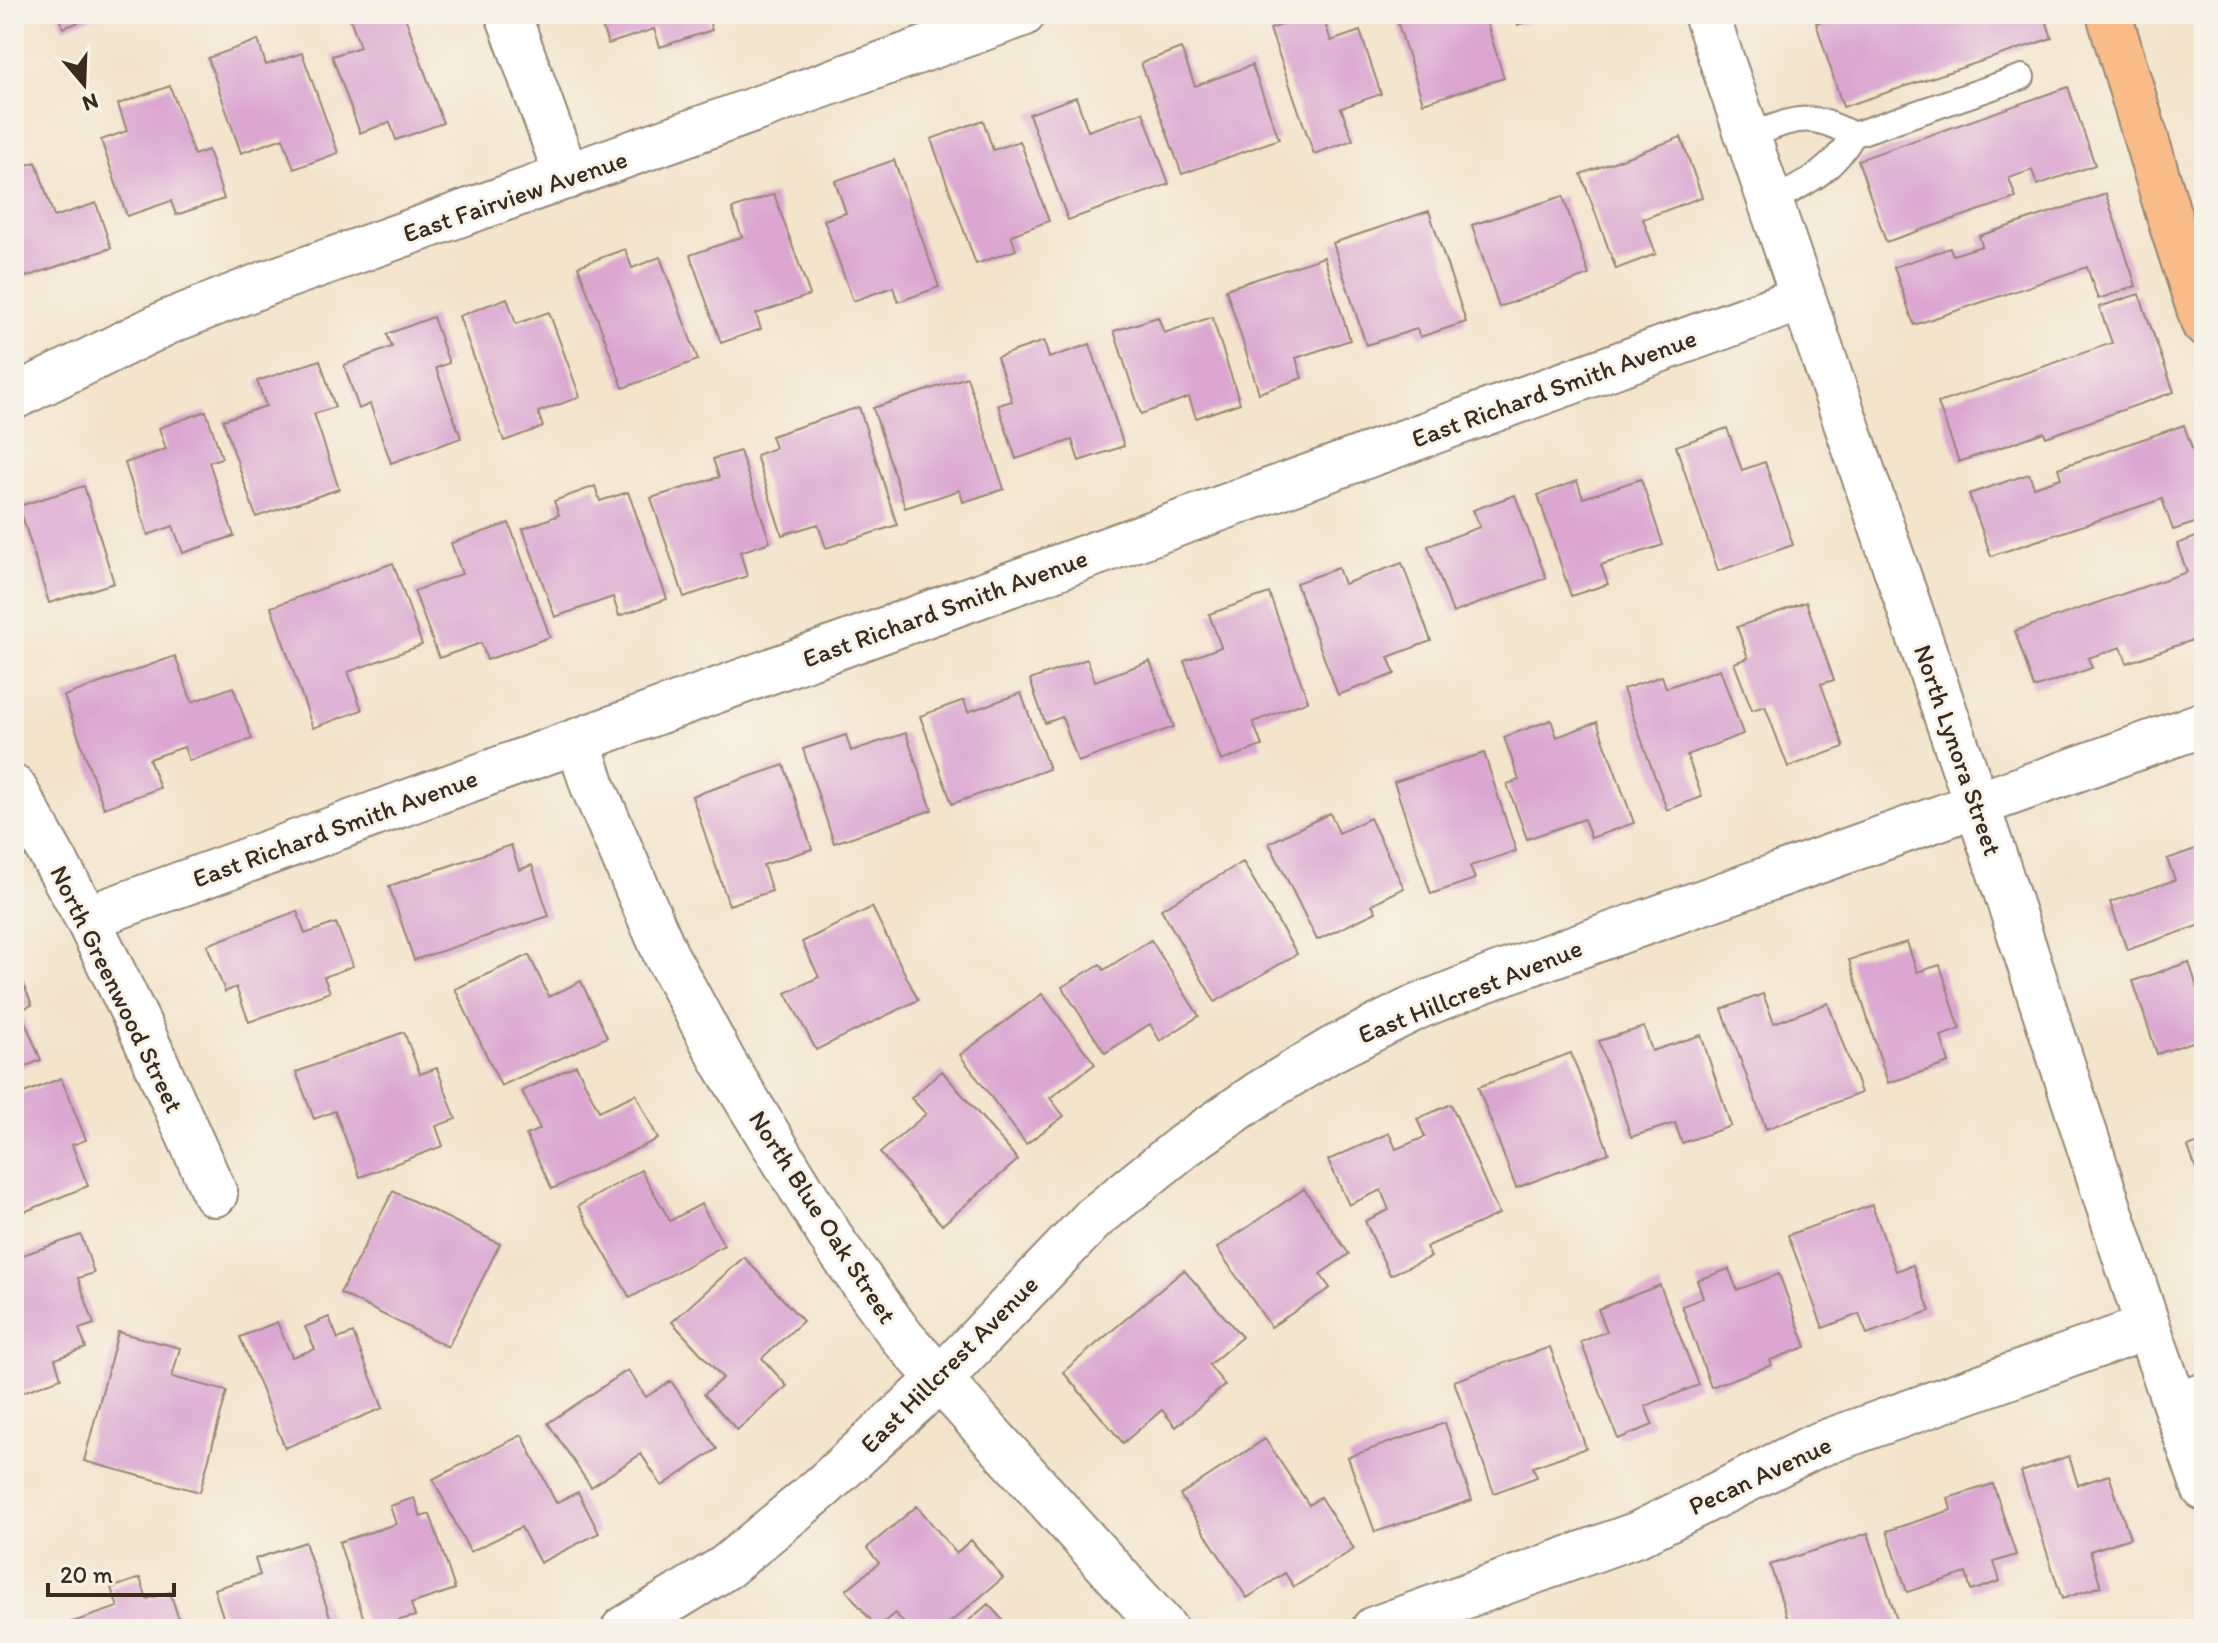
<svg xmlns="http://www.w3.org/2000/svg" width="2218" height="1643" viewBox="0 0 2218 1643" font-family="Itim,sans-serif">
<rect width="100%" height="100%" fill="#f7f3e8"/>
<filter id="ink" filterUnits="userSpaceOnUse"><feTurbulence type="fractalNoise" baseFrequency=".0125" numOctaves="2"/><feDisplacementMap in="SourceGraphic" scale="16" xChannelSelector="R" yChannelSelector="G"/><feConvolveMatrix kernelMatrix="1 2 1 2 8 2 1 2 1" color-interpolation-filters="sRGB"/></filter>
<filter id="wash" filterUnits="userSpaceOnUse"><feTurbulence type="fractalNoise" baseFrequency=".006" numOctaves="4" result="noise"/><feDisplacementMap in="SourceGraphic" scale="32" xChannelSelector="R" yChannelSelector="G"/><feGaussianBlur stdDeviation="1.8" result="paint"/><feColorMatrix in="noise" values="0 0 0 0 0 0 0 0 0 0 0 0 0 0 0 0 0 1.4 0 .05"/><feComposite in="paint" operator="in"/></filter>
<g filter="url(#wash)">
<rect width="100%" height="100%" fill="#f3e4cc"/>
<g id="blocks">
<path fill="#dba7d1" d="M58 14H101L63 28Z
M360 14H404L443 123 396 140 390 122 360 133 332 56 360 47 350 18Z
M598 14H707L712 30 660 47 654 29 608 44Z
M1313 14H1322L1331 41 1360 31 1381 94 1341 108 1353 140 1314 154 1270 29Z
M1395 14H1484L1504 78 1423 103Z
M1514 14H1548L1518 25Z
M1844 14H2044L2052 38 1843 107 1816 23Z
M258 40 266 65 302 53 338 153 294 169 283 138 241 153 208 58Z
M1181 48 1195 86 1252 65 1279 139 1182 174 1141 63Z
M170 86 194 155 208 150 224 199 176 215 171 201 127 216 101 140 127 131 118 104Z
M2068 87 2095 165 2037 185 2032 170 2009 178 2016 198 1886 242 1858 160Z
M1076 97 1088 131 1143 112 1169 184 1068 220 1029 114Z
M983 120 993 150 1020 141 1049 221 1011 235 1016 250 976 264 931 139Z
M1681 137 1702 197 1643 219 1656 254 1616 269 1581 174Z
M894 160 939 287 898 302 893 287 853 301 824 220 846 213 835 181Z
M36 162 54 217 96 203 111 248 14 281V169Z
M774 194 810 295 756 314 761 329 721 343 690 255 742 237 732 209Z
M2106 194 2136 286 2098 299 2087 267 1914 325 1894 267 1950 248 1953 255 1982 246 1979 236Z
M1563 196 1589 275 1499 307 1472 225Z
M1429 211 1466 322 1420 337 1417 329 1366 345 1333 243Z
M625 249 632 268 660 257 698 360 623 388 578 266Z
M1324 257 1350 340 1296 358 1302 378 1259 393 1226 289Z
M2139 294 2174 392 2046 437 2044 432 1959 462 1938 403 2112 343 2099 307Z
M507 298 516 324 549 312 580 397 538 412 543 427 504 441 459 316Z
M433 317 449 363 436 368 461 438 391 463 370 404 359 409 344 365 392 347 387 334Z
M1158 317 1164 333 1212 317 1240 403 1196 418 1189 397 1141 414 1114 331Z
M1044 341 1049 358 1090 344 1124 446 1079 461 1072 440 1016 459 998 405 1012 401 997 357Z
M320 360 335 407 314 414 339 489 256 517 223 420 266 406 257 381Z
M967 377 1004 489 963 502 960 490 905 508 873 408Z
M859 407 897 525 826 548 818 524 782 535 756 455 775 448 771 436Z
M206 411 222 458 209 462 234 536 183 553 173 526 148 535 125 463 166 449 159 428Z
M2184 425 2204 484V520L2173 530 2162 499 1991 556 1969 494 2029 474 2034 487 2061 478 2058 468Z
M1727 428 1742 470 1765 462 1793 545 1718 571 1676 446Z
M740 451 770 542 740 552 747 576 684 597 651 498 719 477 713 459Z
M1641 479 1663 545 1601 565 1608 584 1571 596 1538 495 1577 481 1583 498Z
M84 486 114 583 49 603 19 506Z
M595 486 600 501 628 492 667 599 619 616 613 597 555 617 523 529 559 515 554 501Z
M1515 495 1546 578 1453 613 1428 546 1480 527 1473 510Z
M509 523 550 637 487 660 481 643 439 658 414 591 462 574 451 543Z
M2204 534V636L2127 663 2121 647 2088 658 2092 668 2034 688 2015 631 2187 572 2177 544Z
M393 563 422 645 348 672 362 710 313 728 271 607Z
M1402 563 1431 641 1388 657 1395 674 1338 695 1296 583 1338 568 1344 584Z
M1269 593 1308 701 1253 722 1262 746 1221 761 1184 661 1221 647 1209 614Z
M1806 602 1834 680 1821 684 1844 747 1788 767 1765 706 1752 710 1734 663 1748 658 1737 627Z
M175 656 192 702 233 687 252 739 189 761 184 747 149 759 160 788 104 808 64 696Z
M1087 659 1095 681 1150 661 1174 727 1078 762 1062 717 1045 723 1030 680Z
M1720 669 1743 734 1687 755 1702 797 1667 810 1623 689 1662 676 1666 688Z
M1021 693 1049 769 952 804 920 716 964 700 968 712Z
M1551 720 1557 737 1597 722 1634 823 1591 838 1584 819 1527 839 1507 784 1519 780 1504 737Z
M906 733 932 810 834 843 803 749 846 735 851 751Z
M1484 753 1516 851 1470 866 1475 879 1431 894 1394 782Z
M784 765 812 849 763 865 772 891 729 905 692 796Z
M1330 813 1339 833 1370 818 1404 888 1372 904 1376 912 1317 940 1269 843Z
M511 845 519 870 532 865 549 916 414 960 389 886Z
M2204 846V924L2127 950 2110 902 2175 880 2167 859Z
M1243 862 1297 954 1215 1002 1161 909Z
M872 907 918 1000 816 1050 786 993 819 977 802 942Z
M297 911 305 934 336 923 353 966 324 977 330 992 249 1022 236 987 225 992 207 945Z
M1151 940 1199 1016 1160 1041 1150 1024 1105 1053 1062 987 1100 964 1104 970Z
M1907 942 1917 972 1940 965 1960 1029 1941 1036 1949 1063 1888 1083 1849 960Z
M529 955 549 997 581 981 607 1037 501 1086 455 989Z
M14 961 32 1005 20 1010 41 1060 14 1071Z
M2189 962 2197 987 2204 985V1038L2157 1054 2133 981Z
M1042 994 1095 1064 1050 1098 1064 1116 1026 1144 960 1055Z
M1763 994 1774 1023 1828 1003 1861 1093 1766 1129 1722 1009Z
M1644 1027 1652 1051 1701 1035 1731 1126 1682 1143 1675 1123 1631 1137 1599 1041Z
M404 1032 420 1074 437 1068 456 1119 436 1126 443 1146 360 1177 335 1111 314 1119 296 1072Z
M1571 1053 1609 1153 1516 1188 1478 1087Z
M576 1065 599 1111 636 1094 658 1139 552 1189 526 1135 540 1129 522 1091Z
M942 1071 1018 1160 942 1225 880 1153 926 1114 911 1098Z
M61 1078 86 1140 72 1145 88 1186 14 1216V1097Z
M1451 1104 1499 1214 1426 1247 1431 1257 1390 1275 1365 1221 1389 1210 1381 1190 1349 1205 1328 1160 1389 1133 1396 1149 1425 1137 1417 1119Z
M2204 1141V1191L2188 1147Z
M641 1170 670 1221 701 1204 724 1245 630 1298 578 1206Z
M1304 1189 1349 1254 1320 1274 1330 1288 1271 1327 1217 1248Z
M393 1191 500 1244 448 1347 340 1293Z
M1872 1205 1896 1271 1913 1265 1930 1311 1867 1334 1859 1314 1823 1328 1788 1235Z
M81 1235 94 1273 78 1278 94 1324 79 1329 86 1348 55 1359 61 1378 23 1392 14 1366V1258Z
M744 1257 803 1321 762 1358 787 1386 737 1430 704 1394 723 1378 672 1322Z
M1729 1269 1737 1290 1779 1274 1806 1347 1770 1360 1772 1365 1711 1387 1682 1306 1703 1298 1697 1280Z
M1184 1270 1242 1337 1209 1365 1225 1385 1176 1427 1162 1410 1123 1443 1063 1372Z
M1660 1285 1699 1385 1645 1406 1653 1425 1618 1439 1581 1342 1607 1331 1598 1309Z
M329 1317 338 1339 353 1333 383 1408 285 1448 240 1337 277 1322 292 1357 315 1349 305 1327Z
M118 1332 180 1348 172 1377 227 1391 200 1492 84 1461Z
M1550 1347 1586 1448 1533 1467 1537 1477 1494 1493 1454 1381Z
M628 1370 646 1397 671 1381 717 1449 662 1486 641 1454 591 1487 548 1423Z
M1445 1423 1472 1500 1375 1532 1348 1457Z
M522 1435 556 1503 578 1492 599 1533 540 1563 521 1527 470 1552 433 1479Z
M1265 1439 1309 1505 1320 1497 1354 1549 1294 1587 1285 1573 1247 1598 1180 1495Z
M2069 1456 2078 1485 2109 1475 2130 1538 2090 1551 2101 1586 2062 1599 2021 1472Z
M1993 1484 2016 1555 1994 1562 2000 1581 1971 1591 1966 1573 1907 1592 1887 1531 1951 1510 1948 1498Z
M414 1498 421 1517 430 1514 455 1589 411 1604 415 1616 367 1629 339 1542 396 1524 390 1506Z
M917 1506 956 1553 971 1540 1003 1578 942 1629H909L895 1613 877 1628 846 1590 879 1563 867 1548Z
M1868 1533 1900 1629H1791L1770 1565Z
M305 1542 334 1629H227L214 1589 260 1575 255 1559Z
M140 1578 147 1599 170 1592 182 1629H72L70 1623 118 1607 111 1588Z
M988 1604 1011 1629H959Z"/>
</g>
</g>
<g filter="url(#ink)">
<use href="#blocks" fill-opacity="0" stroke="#978775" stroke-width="2"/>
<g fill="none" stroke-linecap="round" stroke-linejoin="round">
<g stroke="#978775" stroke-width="28">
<path id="service" d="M1853 135 2022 77
M1748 136C1795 120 1806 109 1853 135 1832 172 1806 183 1770 202
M2172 1396 2204 1385"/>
</g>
<g stroke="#978775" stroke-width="48">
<path id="minor" d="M508 14 567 177
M1706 14 1994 855 2148 1327 2204 1488
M14 397 168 322 264 284 1023 14
M578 741 593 786 666 955 723 1061 837 1247 902 1337 1165 1629
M14 788 87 918 141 1029 215 1194
M87 918 1803 298
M624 1629 726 1567 821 1488 940 1379 1094 1218 1185 1145 1260 1093 1331 1050 1417 1007 1500 974 2204 724
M1374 1629 1638 1534 1815 1446 2148 1327"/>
</g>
<g stroke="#978775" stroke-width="48">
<path id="motorway" d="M2109 14 2172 226 2204 324"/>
</g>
<use href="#service" stroke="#fff" stroke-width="24"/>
<use href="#minor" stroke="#fff" stroke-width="44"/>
<use href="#motorway" stroke="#f9bc89" stroke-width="44"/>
</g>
</g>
<g text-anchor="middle" stroke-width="6" stroke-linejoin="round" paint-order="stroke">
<g font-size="26" fill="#3b2a1e" stroke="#f7f3e8">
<text transform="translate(515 196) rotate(-19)" y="9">East Fairview Avenue</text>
<text transform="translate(1554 388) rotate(-20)" y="9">East Richard Smith Avenue</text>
<text transform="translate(945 608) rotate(-20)" y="9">East Richard Smith Avenue</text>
<text transform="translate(1958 750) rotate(71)" y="9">North Lynora Street</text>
<text transform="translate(335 828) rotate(-20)" y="9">East Richard Smith Avenue</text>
<text transform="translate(117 989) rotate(64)" y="9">North Greenwood Street</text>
<text transform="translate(1470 991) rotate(-22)" y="9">East Hillcrest Avenue</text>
<text transform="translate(823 1217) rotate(57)" y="9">North Blue Oak Street</text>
<text transform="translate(949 1364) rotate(-45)" y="9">East Hillcrest Avenue</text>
<text transform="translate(1760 1475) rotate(-25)" y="9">Pecan Avenue</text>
</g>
</g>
<rect width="2218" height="1643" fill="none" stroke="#f7f3e8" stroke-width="48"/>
<g transform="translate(84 84) rotate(161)" stroke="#f7f3e8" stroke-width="6" paint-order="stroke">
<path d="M0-6L14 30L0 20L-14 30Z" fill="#3b2a1e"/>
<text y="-12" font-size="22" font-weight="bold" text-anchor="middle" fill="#3b2a1e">N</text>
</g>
<path d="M48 1583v12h126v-12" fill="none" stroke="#3b2a1e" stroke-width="4"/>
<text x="60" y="1583" font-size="24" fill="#3b2a1e" stroke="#f7f3e8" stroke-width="6" paint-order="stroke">20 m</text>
</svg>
